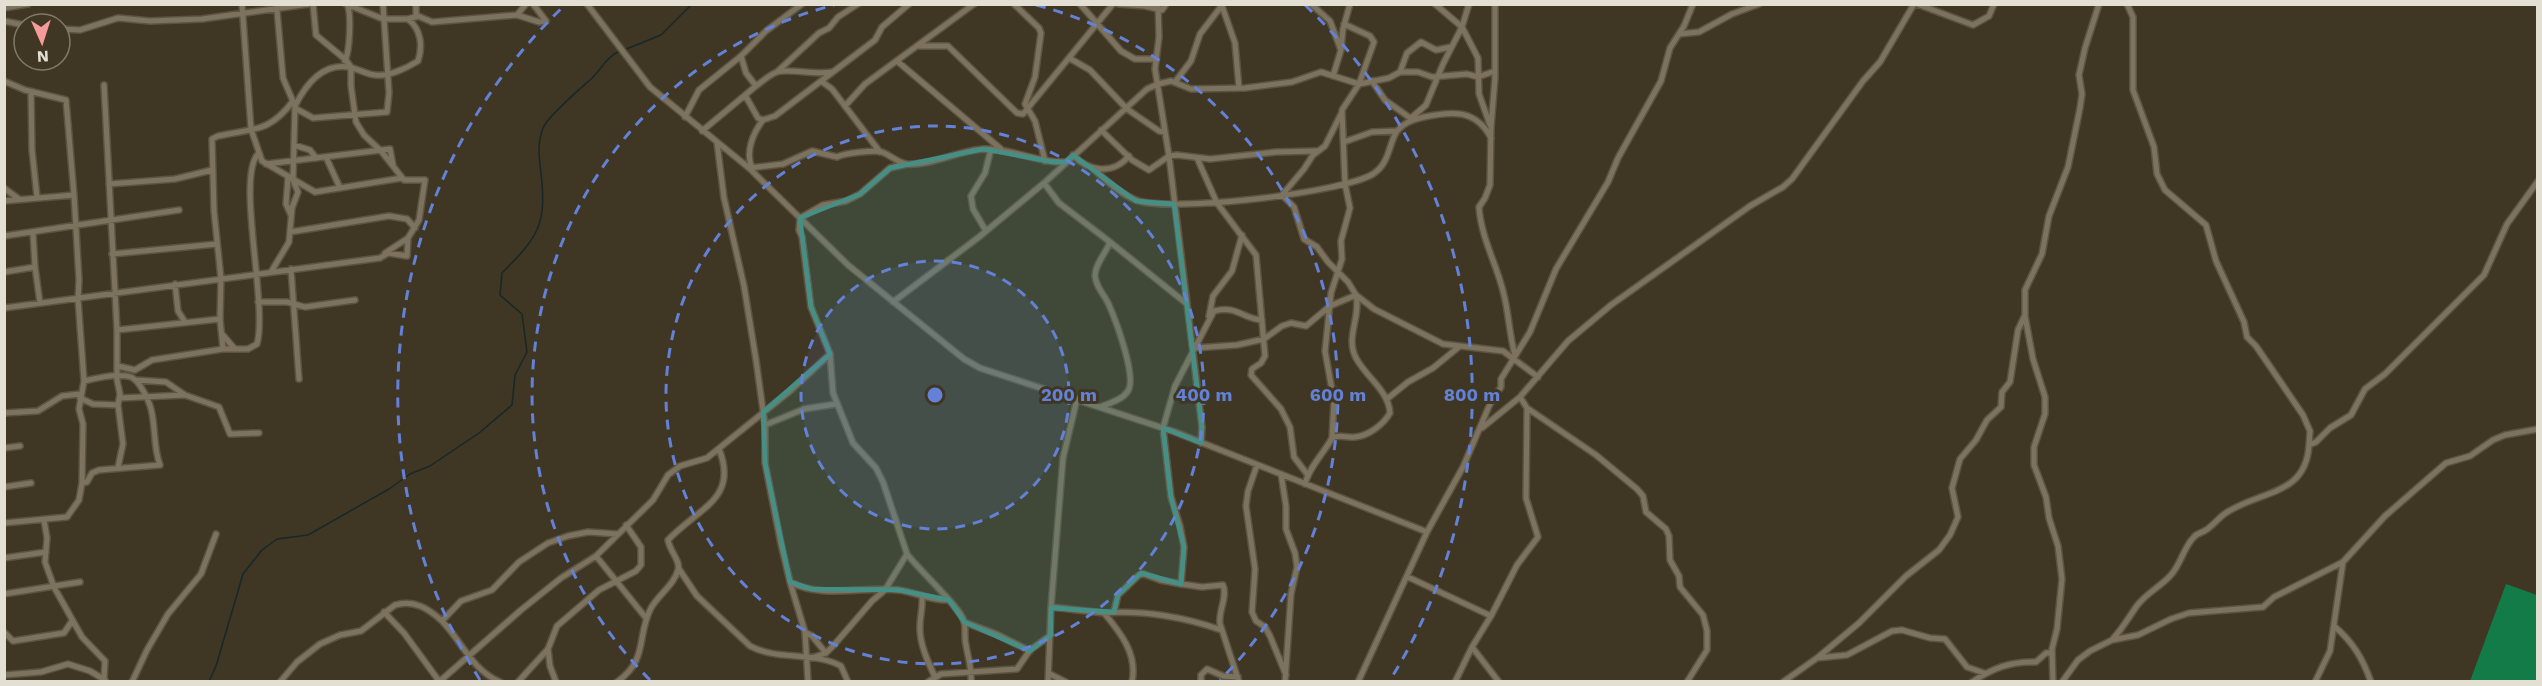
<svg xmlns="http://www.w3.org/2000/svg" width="2542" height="686" viewBox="0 0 2542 686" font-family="'Work Sans',sans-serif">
<rect width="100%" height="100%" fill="#3f3623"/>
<path fill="#127b48" d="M2506 584 2537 595V681H2470Z"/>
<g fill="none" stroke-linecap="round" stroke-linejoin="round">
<path stroke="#16282a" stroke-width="1.5" d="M624 50 661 35 692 4
M209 682 216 666 243 574 262 550 277 539 308 535 389 489 410 474 430 466 479 433 512 405 515 375 527 352 522 314 500 295 502 273C538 237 547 225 541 173 539 158 537 143 543 128 548 116 580 89 591 79 600 71 608 55 620 51"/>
<g stroke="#5b5442" stroke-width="8">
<path id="minor" d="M242 4 251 129 262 161 315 192 402 178
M346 4 383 19H408L418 16 432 22 517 15 526 4
M416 4V17
M533 4 546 21
M587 4 650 87 749 168 848 265 964 359 980 368 1175 432 1427 532
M1014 4 1039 28 1041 33 1035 77 1025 104 1035 121 1045 161
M1080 4 1121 51 1135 59H1154
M1119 4 1145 6 1162 10 1166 4
M1158 4 1159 37 1155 69 1169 156 1202 427 1201 443
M1311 4 1330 21 1341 50
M1435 4 1462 27 1478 58 1479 94 1490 125
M1495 4V78L1491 127 1490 185 1485 198 1479 207C1481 237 1496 263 1503 291 1509 313 1509 334 1515 355
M1917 4 1973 25 1989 16 1994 4
M2127 4 2133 17V90L2154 147 2157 174 2165 190 2206 225 2216 261 2244 322 2247 337 2256 346 2303 415 2310 431 2309 445
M1222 6 1235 43 1239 88
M4 8 28 4
M517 15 539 22 546 21
M4 21 24 25
M60 29 80 30 118 18 150 21 202 19 309 4
M1679 34 1699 32 1732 14 1759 4
M917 46H948L1017 113 1023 114 1113 4
M1069 58 1090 70 1127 109 1159 131 1165 132
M345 61C350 50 351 18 348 6
M897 61 1001 149
M777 72 819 33 829 28 838 17 858 4
M1400 72 1407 53 1421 42 1436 50 1451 47
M1333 76 1341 50 1343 29 1350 4
M4 81 25 90 66 100 74 195 79 280 78 299 84 381 79 409 83 424 82 483 79 500 67 517 4 523
M821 81 832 89 880 152
M1372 81 1385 100 1413 120
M1175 82 1191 61 1200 34 1223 4
M104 85 117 330V380L120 394 118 405 123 444 118 467
M756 86C763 81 769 75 777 72 787 68 815 75 832 72
M31 92 32 150 37 197
M745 95 758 118 763 120 775 116 875 40 882 27 909 4
M295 106C305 86 321 63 348 67 357 68 365 74 375 75 388 77 407 68 418 61 423 46 421 29 408 19
M845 106 865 84 974 4
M295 108 313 118 387 112 389 93 383 4
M1341 114 1325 146 1313 155 1304 169 1282 195 1294 207 1304 239 1317 247 1328 262 1348 282 1356 295 1374 309 1443 344 1460 346
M685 117 699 90 741 56 766 31 802 4
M1411 118 1426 105 1443 64 1462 27 1469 4
M1101 130 1132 160 1149 170 1169 156 1177 155 1210 159 1276 152 1317 151
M702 131 756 86 746 73 741 56
M1344 142 1372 132 1397 131
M717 143 724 198 744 286 756 360 765 425V463L781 544 790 582C822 599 864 586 898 590 916 592 930 601 949 600
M294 145 310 150 316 158
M1073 155C1089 172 1113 175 1129 156
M326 157 340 188
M1197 158 1217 203 1256 255 1265 356 1261 363 1252 369 1251 375 1281 409 1290 427 1294 457 1307 474
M266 164 390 149 393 165
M749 168 783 164 812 151 837 157C844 153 873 150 882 152 890 155 898 163 907 164 930 166 960 150 984 149 1012 148 1037 163 1065 162
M752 168C745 152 753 133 763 120
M1092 168C1105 179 1120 194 1136 200 1169 213 1342 193 1373 174 1390 163 1388 145 1397 131 1404 122 1414 119 1424 117 1452 111 1476 109 1491 138
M288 177 286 204 291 215
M109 184 175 179 212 170
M4 188 19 199
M4 201 74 195
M986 231 973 209 971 196 985 173 991 149
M290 232 389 216 407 219 415 228
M4 236 179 210
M1110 242 1187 304
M385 253 408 238
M112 254 217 244
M35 267 40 303
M291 269 299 379
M4 272 35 267 33 233
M271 272 289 242 292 208 298 192 293 180 295 106 283 78 277 10
M175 284 178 311 185 322
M258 302H287L305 307 355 300
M893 302 979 237 1044 183
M4 308 380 258 388 253 407 256 408 238 419 220 425 180H404L381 151 364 135 356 122 351 86V67L346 60 316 35 313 4
M1209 316 1213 296 1232 271 1242 235
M117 330 220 319
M222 334 235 349
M1195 348 1237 345 1264 339 1282 326 1291 323 1306 326 1330 306 1356 295C1361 318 1345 337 1356 358 1366 377 1389 391 1390 413 1383 425 1368 436 1355 437 1347 438 1340 434 1332 438 1324 453 1309 467 1305 484
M223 349 220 319 221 279 214 211 212 139 218 136C254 128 269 133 293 101
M118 366 135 370 152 360 223 349H248L257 344C268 305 236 178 258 154
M136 380 166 382 185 395 219 407 230 434 259 433
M1520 397 1527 408 1596 455 1637 489 1643 496 1646 512 1666 529 1669 536 1670 560 1679 576 1680 587 1703 615 1707 631V650L1687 682
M80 398 93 404 118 405
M120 398 185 395
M1387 399 1408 382 1433 368 1460 346 1503 351 1538 377
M1100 407C1110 403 1122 400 1128 391 1137 377 1116 321 1109 305 1105 295 1096 288 1095 276 1095 264 1106 253 1110 242L1059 203 1044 183 1147 89 1158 84 1171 81 1191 89 1245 88 1292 82 1321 72 1359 84 1389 78 1400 72H1418L1432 77 1467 74 1478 77 1495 71
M4 413 38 411 62 396 80 394
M765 425 804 409 836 404
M1482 428 1520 397 1568 341 1611 305 1750 206 1783 187 1792 179 1863 81 1880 62 1914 4
M1332 438 1334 401 1325 351 1331 293 1342 259 1341 241 1350 208 1345 184 1342 110 1359 84 1374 42 1370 36 1344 24
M4 448 20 446
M1257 465 1248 491 1246 506 1255 569 1252 612 1256 621 1265 627 1270 636 1286 675
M1281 474 1286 506V529L1295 553 1297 567 1291 594 1285 682
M82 483 87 482 92 473 99 470 160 465C153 447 156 428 151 409 149 401 140 381 131 377 119 373 96 378 84 381
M4 487 31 483
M44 520 47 538 45 562 54 587 82 637 105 661 104 679
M907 554C919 570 959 606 964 621 966 628 964 638 966 645 968 658 972 668 971 682
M596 556 646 618
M4 558 46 552
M679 569 697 596 750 646C778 661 813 651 841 666L848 682
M1408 577 1491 616 1472 647 1455 682
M790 582 805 632 808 682
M4 594 80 582
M922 597C923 608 920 616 920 626 919 643 928 662 935 677
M1051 607 1104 613C1120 632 1138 654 1132 682
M384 612 404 633 439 681
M1114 612 1118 595 1139 575 1144 574 1160 580 1181 584
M1104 613C1142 610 1185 617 1221 630
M1491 616 1517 565 1538 537 1526 498 1527 408
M442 621C463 643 471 669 500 682
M964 622 996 634 1030 651
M2334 626C2353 642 2363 659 2371 682
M4 632 13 641 64 633 72 621
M805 632 812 636 826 653
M2112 640C2122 629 2128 619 2136 607 2145 594 2160 587 2170 576 2181 565 2183 548 2194 537 2197 533 2202 533 2206 530 2212 526 2217 520 2223 515 2256 490 2306 498 2309 445L2316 442 2330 428 2351 415 2365 389 2385 374 2484 275 2507 224 2538 181
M1472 647 1499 682
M548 649 550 666 556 682
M811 658 826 653 834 645 872 601 885 590 907 554 883 482 876 468 853 443 833 393 830 354 811 307 802 237 799 230 800 218 823 205 846 201 860 194 890 168 907 164
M1817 658 1859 623 1906 576 1939 550 1950 535 1958 517 1952 488 1960 459 1976 440 1987 420 2001 407 2002 392 2010 382 2018 330 2024 317
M1050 674 1066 682
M4 675 41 672 68 664 90 671 105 680
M132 682 147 650 168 614 201 574 216 534
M280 682 297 662 320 644 340 635 361 631 395 605C414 599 429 609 442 621L461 601 492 590 519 562 548 543 568 536 588 532 618 534
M439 682 521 610 561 578 596 556 653 500 668 475 680 466 707 458 790 391 830 354
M518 682 548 649 557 626 599 590 636 571 641 565V547L626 525
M617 682C649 659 636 637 651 608 659 594 674 585 678 570 681 561 670 552 668 540 698 508 739 499 719 449
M928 682 941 674 1017 669 1030 650 1051 635
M1048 682 1051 607 1063 458 1077 399
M1201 682V675L1207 669 1223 676 1238 677
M1239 682 1220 624C1218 611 1228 597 1223 585L1202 587 1181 584 1184 547 1180 526 1171 497 1163 428 1175 386 1214 311C1238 305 1242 319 1262 320
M1358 682 1427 532 1463 467 1490 404 1501 387V379L1530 332 1556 269 1608 182 1618 158 1661 81 1670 48 1684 26 1693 4
M1783 682 1817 658 1847 655 1892 631 1902 630 1930 638 1945 639 1967 667 1984 673
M1972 682C1993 668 2011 661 2036 662L2046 653H2052
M2053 682 2052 649 2057 629 2062 579 2058 546 2049 518 2046 497 2034 465V447L2045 414V397L2033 359 2025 316V290L2042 254 2049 216 2068 167 2080 108 2082 94 2079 75 2085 48 2099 4
M2062 682 2078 660 2090 651 2112 640 2138 635 2171 619 2189 613 2263 607 2274 597 2343 562 2385 516 2446 463 2470 456 2493 440 2505 435 2538 429
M2315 682 2330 651 2343 562"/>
</g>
<use href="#minor" stroke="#7c725d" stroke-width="5"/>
</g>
<path fill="#449087" fill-opacity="0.2" stroke="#449087" stroke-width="4.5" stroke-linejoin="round" d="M983 149 1053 162H1065L1073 155 1136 201 1174 204 1202 427 1201 443 1163 428 1171 497 1184 547 1181 584 1141 573 1118 595 1114 612 1051 608V635L1030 651 964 622 949 600 899 590 811 589 790 582 765 463 763 412 830 354 811 307 800 218 860 194 890 168Z"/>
<circle cx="935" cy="395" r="134" fill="#6381d6" fill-opacity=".12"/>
<g fill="none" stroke="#6381d6" stroke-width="3" stroke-dasharray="10 8">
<circle cx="935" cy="395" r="134"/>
<circle cx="935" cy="395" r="269"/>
<path d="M650 680A403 403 0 0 1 834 5M1036 5A403 403 0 0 1 1220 680"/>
<path d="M480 680A537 537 0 0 1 565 5M1305 5A537 537 0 0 1 1390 680"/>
</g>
<circle cx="935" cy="395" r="9" fill="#6381d6" stroke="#3f3623" stroke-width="3"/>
<g font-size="18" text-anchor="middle" font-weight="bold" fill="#6381d6" stroke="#3f3623" stroke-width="6" stroke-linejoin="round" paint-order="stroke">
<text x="1069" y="401">200 m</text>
<text x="1204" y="401">400 m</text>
<text x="1338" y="401">600 m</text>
<text x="1472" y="401">800 m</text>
</g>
<rect width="2542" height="686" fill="none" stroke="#e4dfd3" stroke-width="12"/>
<g transform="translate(42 42) rotate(177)"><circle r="28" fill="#3f3623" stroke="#817a69" stroke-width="1.5"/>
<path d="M0-4.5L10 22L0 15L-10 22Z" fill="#f59b9a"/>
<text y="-9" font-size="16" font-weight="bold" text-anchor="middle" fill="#e4dfd3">N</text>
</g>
</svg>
